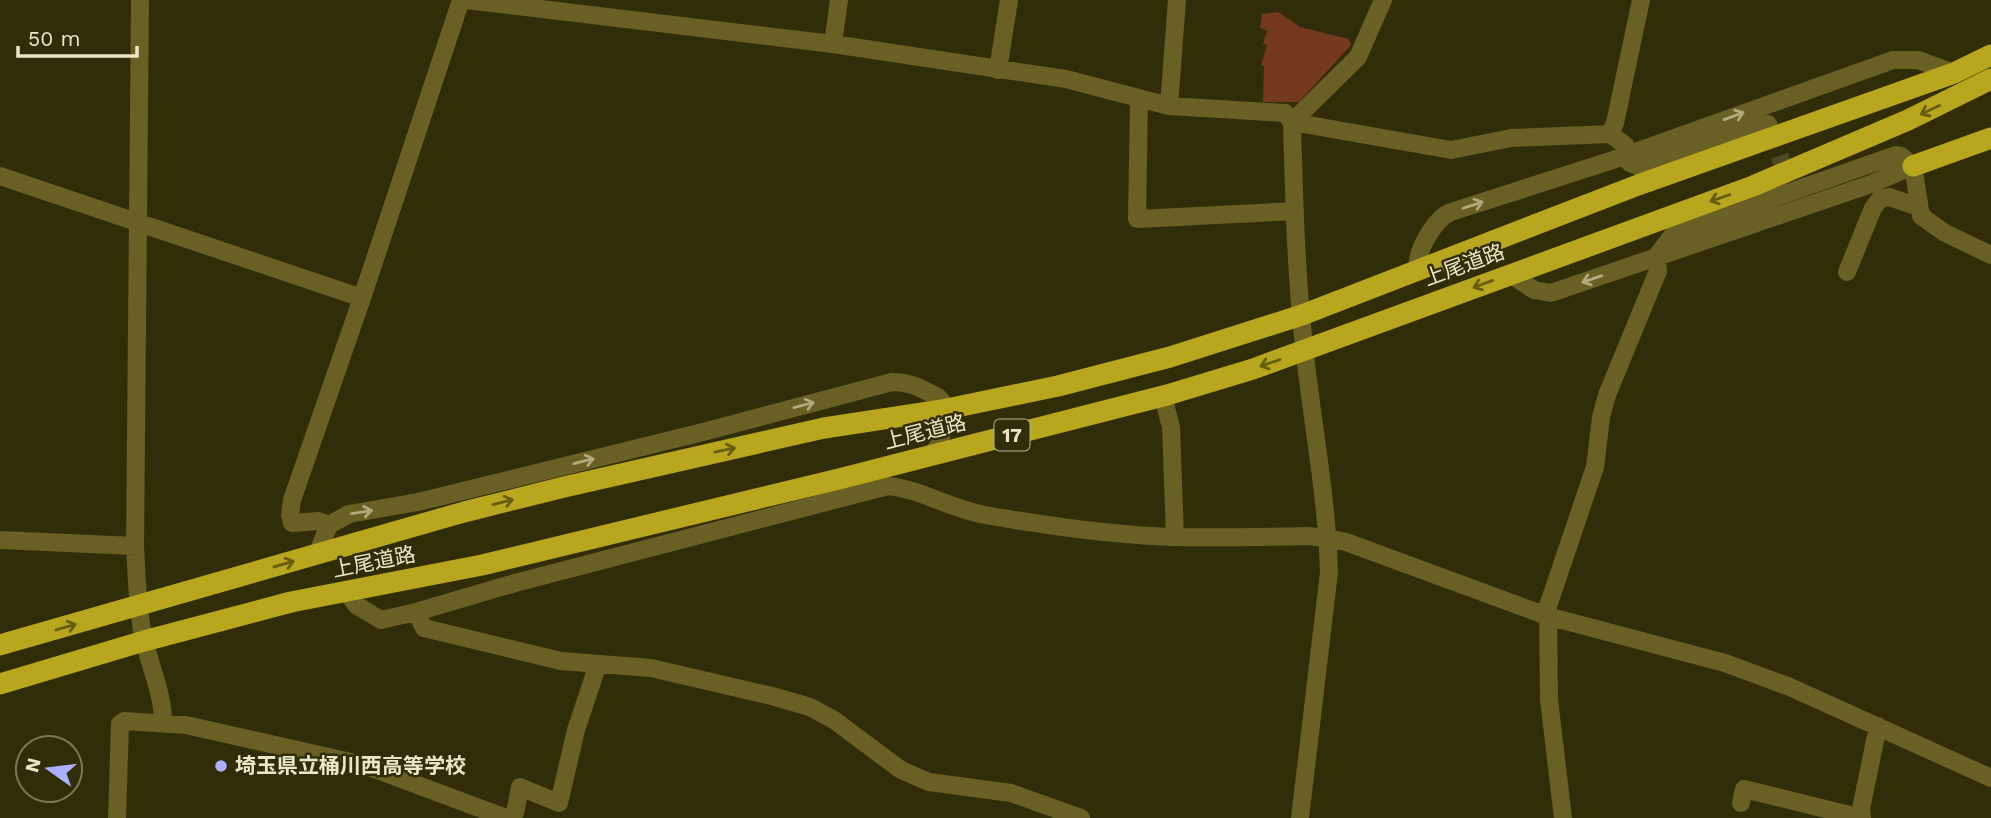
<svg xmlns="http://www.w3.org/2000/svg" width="1991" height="818" viewBox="0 0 1991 818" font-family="'Work Sans','Noto Sans JP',sans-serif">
<rect width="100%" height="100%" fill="#322d09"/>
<path fill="#753920" d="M1278 12 1300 27 1349 39 1351 45 1299 102H1263L1264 66 1261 65 1267 45 1263 44 1267 31 1260 28 1262 14Z"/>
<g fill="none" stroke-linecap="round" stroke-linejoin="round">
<path stroke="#4e4925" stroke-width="18" stroke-dasharray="18 9" stroke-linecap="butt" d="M1771 130 1788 181"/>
<path stroke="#686024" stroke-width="18" d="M140 0 135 546C137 579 137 612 145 643 151 669 163 695 163 722
M466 0 833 44 1066 79 1169 106 1285 113 1292 122C1294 199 1296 278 1305 355 1313 427 1327 499 1329 572L1300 818
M833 44 839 0
M998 70 1009 0
M1139 100 1137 219 1295 211
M1169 106 1177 0
M1292 122 1451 150 1511 138 1610 134 1625 145 1630 163 1640 167 1768 124 1771 130
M1292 122 1358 57 1383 0
M1610 134 1615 123 1641 0
M0 176 362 298
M1418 269C1415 252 1435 218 1451 212L1613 160 1893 60H1918L1954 73
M1847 272 1873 208 1880 199 1889 197 1919 207
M1510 274 1534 290 1551 293 1871 184 1913 166 1921 216 1945 233 1991 255
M1166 408 1171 427 1175 537
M329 525 319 521 292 523 290 515 292 500 362 298 461 0
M0 540 135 546
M317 554 329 525 349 514 418 502 703 432 892 382C904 382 913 384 924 390 928 392 935 395 939 398 953 411 940 442 933 456
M347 592 356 605 381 620 416 612 515 583 888 486C920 489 951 509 985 515 1048 526 1114 536 1177 537 1220 538 1264 537 1307 536L1328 538 1346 542 1547 616 1725 663 1790 687 1991 778
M416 612 424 628 561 661 651 668 772 696 810 707 834 720 901 770 929 782 1011 793 1081 818
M1741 803 1744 789 1862 818
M117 818 120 724 124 721 186 725 364 765 506 818
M511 818 515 813 520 787 559 803 576 730 598 664
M1563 818 1549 700 1548 606 1595 467 1601 417 1607 395 1658 271 1656 257 1672 236 1685 229 1896 155 1901 156 1913 166
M1862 818 1861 809 1878 726"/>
<path stroke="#b7a61e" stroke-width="21" d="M1913 166 1991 138
M0 645 464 512 564 487 824 428 942 410 1058 386 1170 357 1302 315 1638 185 1954 73 1991 55
M0 684 144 641 291 602 482 565 839 479 1167 395 1253 369 1753 186 1908 120 1991 79"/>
</g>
<defs><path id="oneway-shaft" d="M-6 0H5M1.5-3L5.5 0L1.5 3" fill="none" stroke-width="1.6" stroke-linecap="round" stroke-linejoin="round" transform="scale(1.75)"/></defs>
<g stroke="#675d11">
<use href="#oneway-shaft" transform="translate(1930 110) rotate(155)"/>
<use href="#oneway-shaft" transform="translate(1720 198) rotate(161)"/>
<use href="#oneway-shaft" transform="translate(1483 284) rotate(160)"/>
<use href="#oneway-shaft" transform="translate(1270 363) rotate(161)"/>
<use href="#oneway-shaft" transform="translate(725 450) rotate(-12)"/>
<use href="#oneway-shaft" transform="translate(503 502) rotate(-14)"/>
<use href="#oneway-shaft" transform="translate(284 564) rotate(-16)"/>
<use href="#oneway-shaft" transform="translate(66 627) rotate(-16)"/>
</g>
<g stroke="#b0aa7d">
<use href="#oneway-shaft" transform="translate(1734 116) rotate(-20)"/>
<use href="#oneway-shaft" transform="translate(1473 205) rotate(-18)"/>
<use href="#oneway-shaft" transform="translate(1592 279) rotate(161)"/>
<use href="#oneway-shaft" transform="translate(804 405) rotate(-15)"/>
<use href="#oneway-shaft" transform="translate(584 461) rotate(-14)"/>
<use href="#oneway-shaft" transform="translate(362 512) rotate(-9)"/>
</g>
<circle fill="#acaffb" stroke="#322d09" stroke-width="2.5" cx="221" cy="766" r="7"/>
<g text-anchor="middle" stroke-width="5" stroke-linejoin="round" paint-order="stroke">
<rect fill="#322d09" stroke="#b3af8d" stroke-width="2" x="994.5" y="419.5" width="35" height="31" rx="5"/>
<g font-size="19" font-weight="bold" fill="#eae7c6">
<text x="1012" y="442">17</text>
</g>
<g font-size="21" fill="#eae7c6" stroke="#322d09">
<text transform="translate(1464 265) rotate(-20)" y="7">上尾道路</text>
<text transform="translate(925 432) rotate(-14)" y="7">上尾道路</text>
<text transform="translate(374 562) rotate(-11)" y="7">上尾道路</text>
</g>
<g font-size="21" font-weight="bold" fill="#eae7c6" stroke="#322d09" text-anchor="start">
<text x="235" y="773">埼玉県立桶川西高等学校</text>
</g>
</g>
<g transform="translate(49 769) rotate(284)"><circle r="33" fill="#322d09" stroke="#7c7755" stroke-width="2"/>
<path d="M0-5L12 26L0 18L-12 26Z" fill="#acaffb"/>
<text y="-10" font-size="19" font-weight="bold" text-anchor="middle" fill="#eae7c6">N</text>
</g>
<path d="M18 46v10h119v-10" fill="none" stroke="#eae7c6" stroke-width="3.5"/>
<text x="28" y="46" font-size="21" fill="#eae7c6" stroke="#322d09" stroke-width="5" paint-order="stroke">50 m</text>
</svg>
